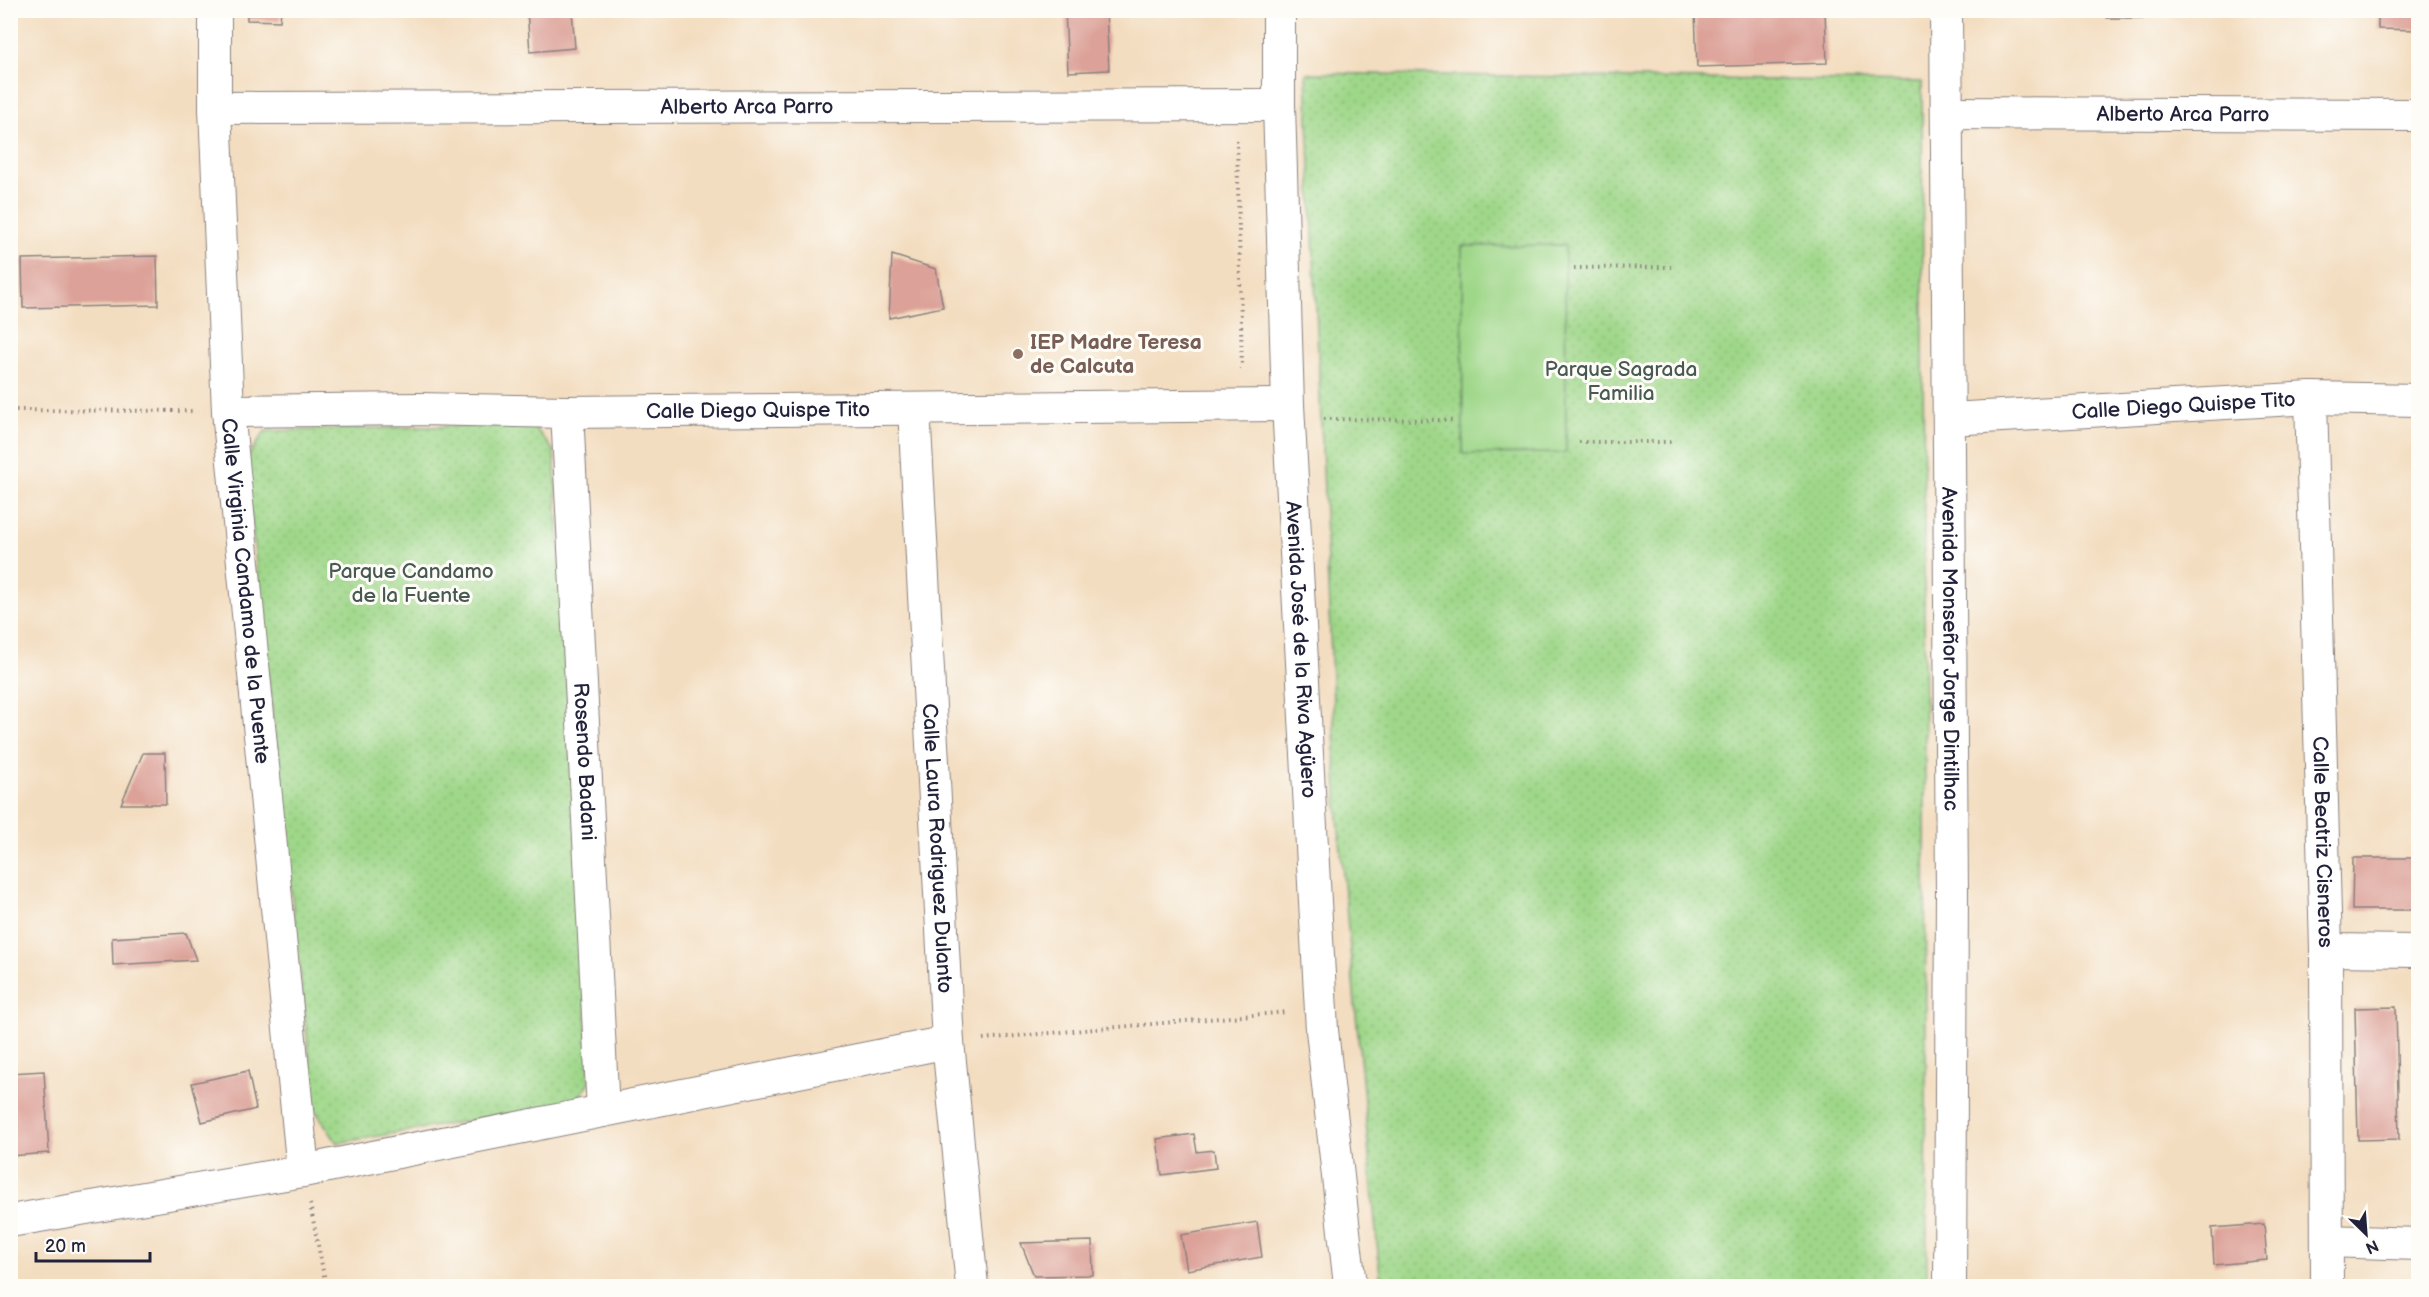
<svg xmlns="http://www.w3.org/2000/svg" width="2429" height="1297" viewBox="0 0 2429 1297" font-family="'Balsamiq Sans',sans-serif">
<defs>
<pattern id="park-dots" width="8" height="8" patternUnits="userSpaceOnUse" patternTransform="scale(1.5)"><rect width="8" height="8" fill="#9fd789"/><path d="M2 2h.1M6 6h.1" fill="none" stroke="#89b877" stroke-width="1.8" stroke-linecap="round"/></pattern>
</defs>
<rect width="100%" height="100%" fill="#fdfcf7"/>
<filter id="ink" filterUnits="userSpaceOnUse"><feTurbulence type="fractalNoise" baseFrequency=".0167" numOctaves="2"/><feDisplacementMap in="SourceGraphic" scale="12" xChannelSelector="R" yChannelSelector="G"/><feConvolveMatrix kernelMatrix="1 2 1 2 8 2 1 2 1" color-interpolation-filters="sRGB"/></filter>
<filter id="wash" filterUnits="userSpaceOnUse"><feTurbulence type="fractalNoise" baseFrequency=".008" numOctaves="4" result="noise"/><feDisplacementMap in="SourceGraphic" scale="24" xChannelSelector="R" yChannelSelector="G"/><feGaussianBlur stdDeviation="1.35" result="paint"/><feColorMatrix in="noise" values="0 0 0 0 0 0 0 0 0 0 0 0 0 0 0 0 0 1.4 0 .05"/><feComposite in="paint" operator="in"/></filter>
<g filter="url(#wash)">
<rect width="100%" height="100%" fill="#f3ddc0"/>
<path fill="url(#park-dots)" stroke="#607c62" stroke-width="1.5" d="M1306 73 1922 82 1927 1286H1381L1338 819Z
M532 424 554 451 590 1082 575 1103 337 1143 315 1110 245 461 265 431Z"/>
<path fill="#9fd789" stroke="#607c62" stroke-width="1.5" d="M1565 245 1566 453 1463 454 1462 246Z"/>
<g id="blocks">
<path fill="#dca198" d="M247 10H281L280 21 247 20Z
M527 10H572L575 48 530 52Z
M1065 10H1106L1109 70 1068 72Z
M1695 10H1825L1827 63 1697 67Z
M2107 10H2152L2153 18H2107Z
M2378 10H2418V30L2378 29Z
M892 255 936 269 943 307 889 318Z
M157 256 158 305 23 308 22 259Z
M143 753H165L166 804H121Z
M2353 858H2418V910H2352Z
M186 933 196 960 113 965 112 938Z
M2396 1007 2399 1139 2358 1140 2355 1008Z
M44 1071 49 1153 10 1156V1073Z
M248 1071 256 1109 202 1122 192 1083Z
M1194 1134 1197 1152 1214 1150 1216 1168 1162 1175 1157 1139Z
M1257 1222 1262 1257 1187 1270 1181 1235Z
M2264 1224 2267 1260 2214 1265 2212 1228Z
M1092 1241 1093 1275 1034 1276 1021 1243Z"/>
</g>
</g>
<g filter="url(#ink)">
<use href="#blocks" fill-opacity="0" stroke="#8a807e" stroke-width="1.5"/>
<g fill="none" stroke-linecap="round" stroke-linejoin="round">
<g stroke="#8a807e" stroke-width="34">
<g id="street">
<path id="s1" d="M215 10V108L228 411 303 1171"/>
<path id="s2" d="M1279 10V105L1288 405 1322 1030 1350 1286"/>
<path id="s3" d="M1946 10 1952 893 1950 1286"/>
<path id="s4" d="M215 108 1279 105"/>
<path id="s5" d="M1947 113 2418 115"/>
<path id="s6" d="M2311 398 2326 950 2327 1286"/>
<path id="s7" d="M914 409 948 1042 972 1286"/>
<path id="s8" d="M228 411 419 409 567 412 1288 405"/>
<path id="s9" d="M567 412 603 1111"/>
<path id="s10" d="M1950 419 2311 398 2418 400"/>
<path d="M2326 950 2418 951"/>
<path d="M10 1221 303 1171 948 1042"/>
<path d="M2327 1241 2418 1244"/>
</g>
</g>
<path stroke="#8a807e" stroke-width="4" stroke-dasharray="1.5 4.5" stroke-linecap="butt" d="M1237 140 1242 369
M1574 268 1671 267
M10 410 194 411
M1324 419 1452 420
M1579 442H1673
M983 1039 1287 1012
M310 1204 326 1286"/>
<use href="#street" stroke="#fff" stroke-width="32"/>
</g>
</g>
<circle fill="#8d6e63" stroke="#fdfcf7" stroke-width="2" cx="1018" cy="354" r="6"/>
<g text-anchor="middle" stroke-width="6" stroke-linejoin="round" paint-order="stroke">
<g font-size="21" fill="#22223b" stroke="#fdfcf7">
<text dy="7" stroke="none"><textPath href="#s4" startOffset="532">Alberto Arca Parro</textPath></text>
<text dy="7" stroke="none"><textPath href="#s5" startOffset="236">Alberto Arca Parro</textPath></text>
<text dy="7" stroke="none"><textPath href="#s10" startOffset="234">Calle Diego Quispe Tito</textPath></text>
<text dy="7" stroke="none"><textPath href="#s8" startOffset="530">Calle Diego Quispe Tito</textPath></text>
<text dy="7" stroke="none"><textPath href="#s1" startOffset="582">Calle Virginia Candamo de la Puente</textPath></text>
<text dy="7" stroke="none"><textPath href="#s3" startOffset="639">Avenida Monseñor Jorge Dintilhac</textPath></text>
<text dy="7" stroke="none"><textPath href="#s2" startOffset="640">Avenida José de la Riva Agüero</textPath></text>
<text dy="7" stroke="none"><textPath href="#s9" startOffset="350">Rosendo Badani</textPath></text>
<text dy="7" stroke="none"><textPath href="#s6" startOffset="444">Calle Beatriz Cisneros</textPath></text>
<text dy="7" stroke="none"><textPath href="#s7" startOffset="440">Calle Laura Rodriguez Dulanto</textPath></text>
</g>
<g font-size="21" font-weight="bold" fill="#785e54" stroke="#fdfcf7" text-anchor="start">
<text x="1030" y="349">IEP Madre Teresa<tspan x="1030" dy="24">de Calcuta</tspan></text>
</g>
<g font-size="21" fill="#485852" stroke="#fdfcf7">
<text x="1621" y="376">Parque Sagrada<tspan x="1621" dy="24">Familia</tspan></text>
<text x="411" y="578">Parque Candamo<tspan x="411" dy="24">de la Fuente</tspan></text>
</g>
</g>
<rect width="2429" height="1297" fill="none" stroke="#fdfcf7" stroke-width="36"/>
<g transform="translate(2366 1234) rotate(155)" stroke="#fdfcf7" stroke-width="4.5" paint-order="stroke">
<path d="M0-4.5L10 22L0 15L-10 22Z" fill="#22223b"/>
<text y="-9" font-size="16" font-weight="bold" text-anchor="middle" fill="#22223b">N</text>
</g>
<path d="M36 1252v9h114v-9" fill="none" stroke="#22223b" stroke-width="3"/>
<text x="45" y="1252" font-size="18" fill="#22223b" stroke="#fdfcf7" stroke-width="4.5" paint-order="stroke">20 m</text>
</svg>
